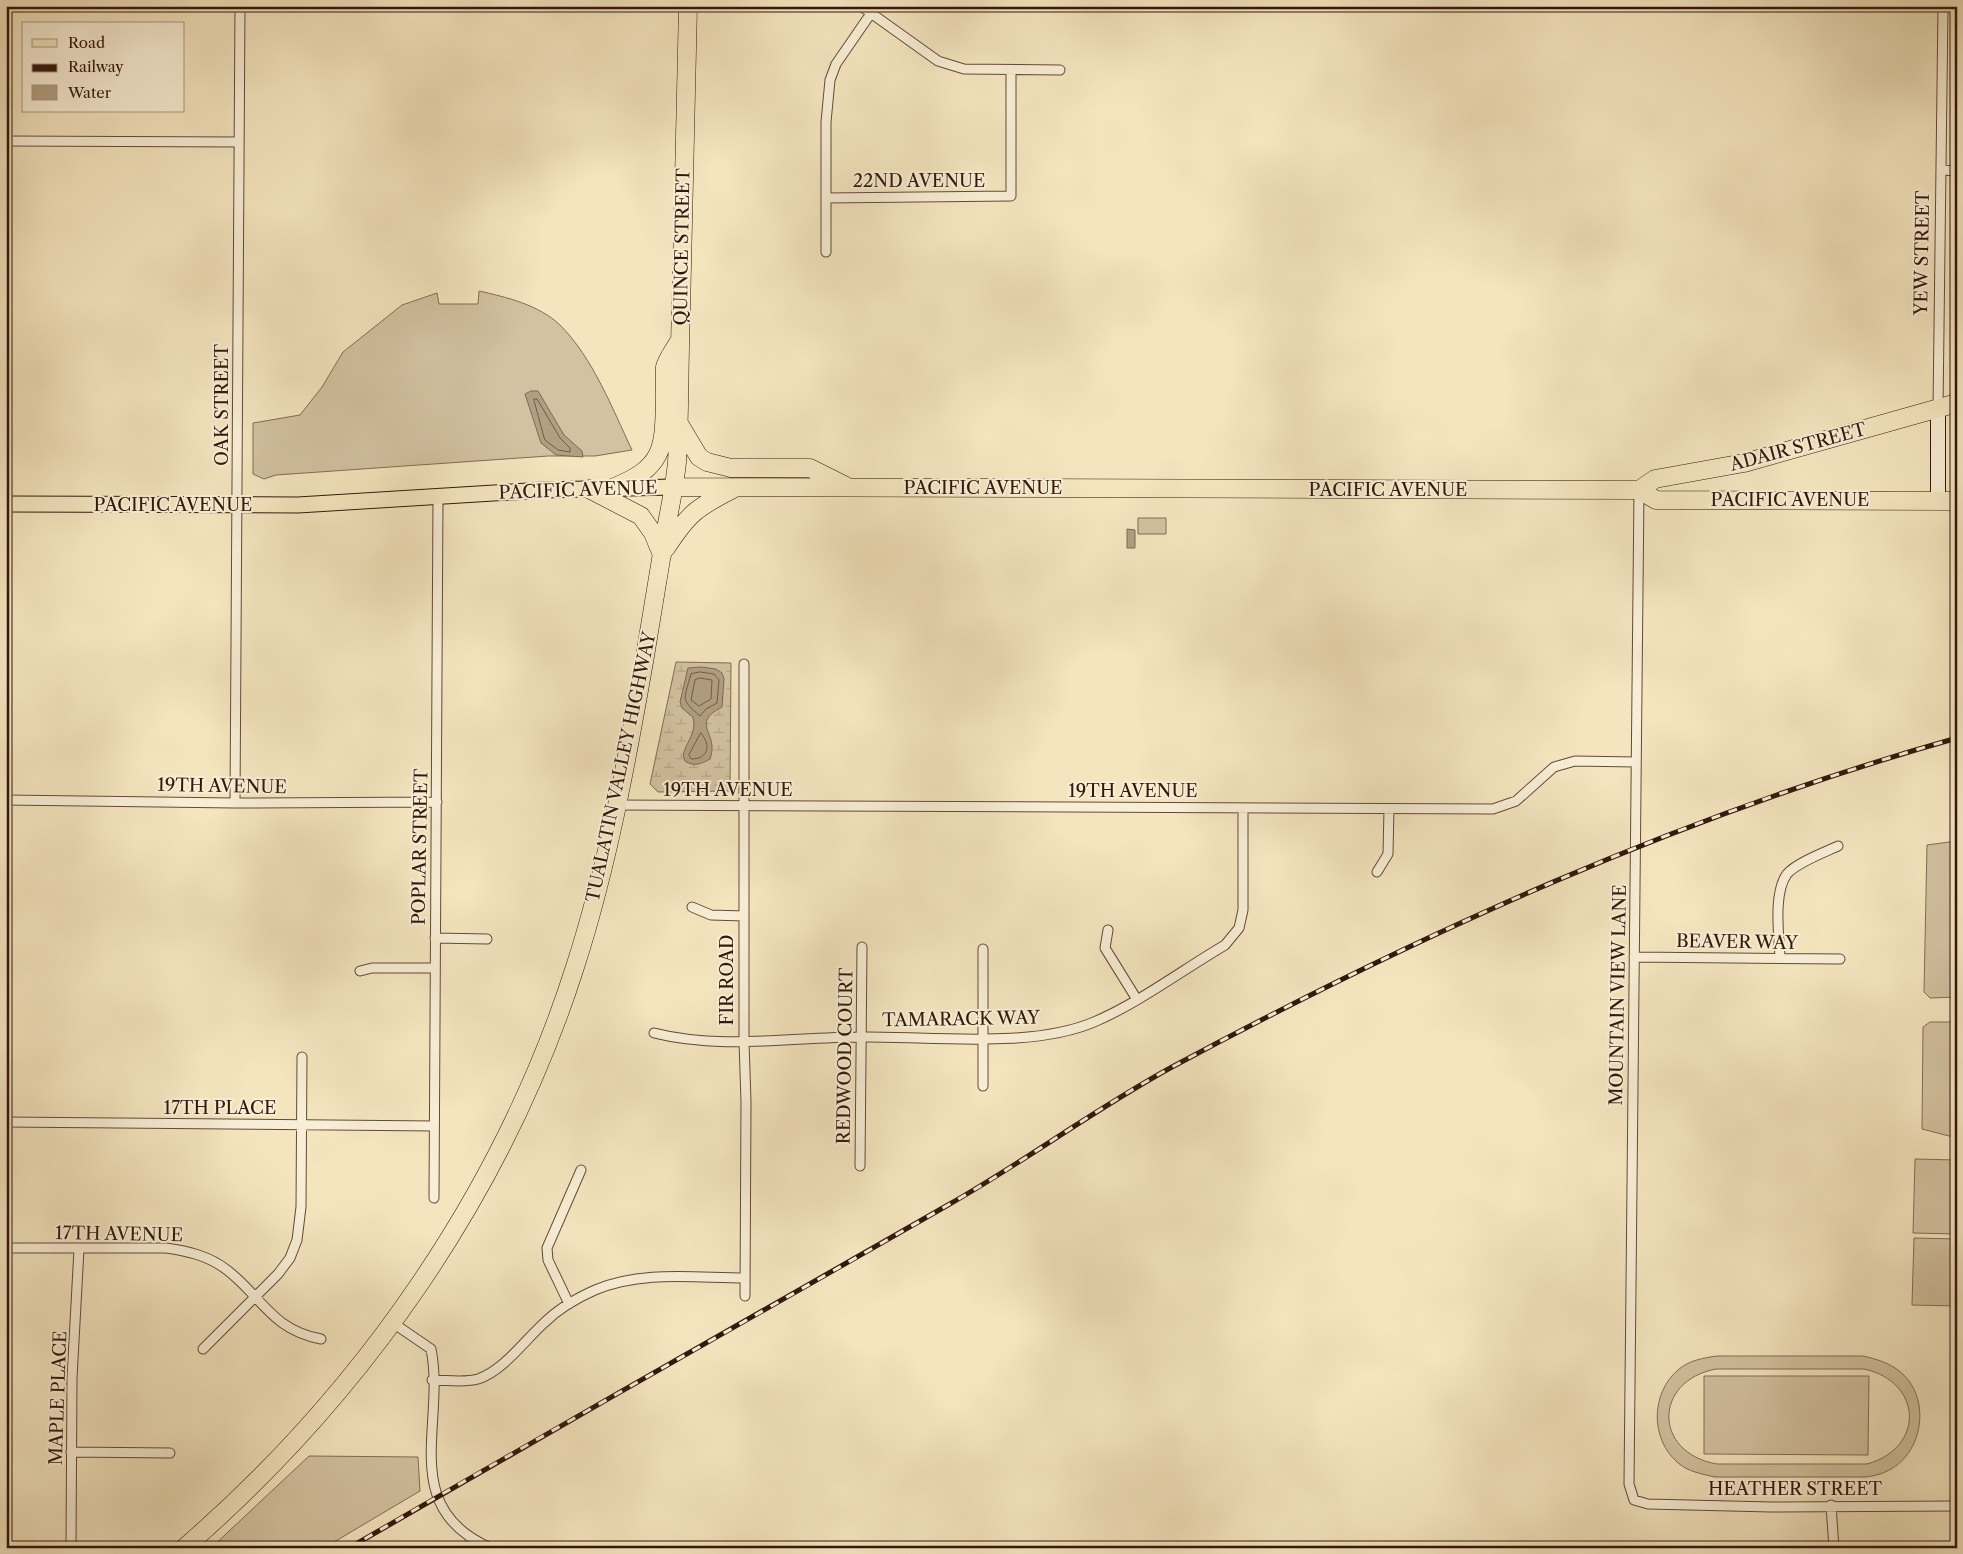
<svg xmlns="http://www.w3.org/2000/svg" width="1963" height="1554" viewBox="0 0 1963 1554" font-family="'Libre Caslon Text',serif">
<defs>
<pattern id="wetland-marsh" width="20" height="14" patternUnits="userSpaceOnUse" patternTransform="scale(1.25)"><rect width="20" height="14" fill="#d3c2a1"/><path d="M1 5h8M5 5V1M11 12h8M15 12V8" fill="none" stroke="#b6a689"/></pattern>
</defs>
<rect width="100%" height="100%" fill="#f4e5bf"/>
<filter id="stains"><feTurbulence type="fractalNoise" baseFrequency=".004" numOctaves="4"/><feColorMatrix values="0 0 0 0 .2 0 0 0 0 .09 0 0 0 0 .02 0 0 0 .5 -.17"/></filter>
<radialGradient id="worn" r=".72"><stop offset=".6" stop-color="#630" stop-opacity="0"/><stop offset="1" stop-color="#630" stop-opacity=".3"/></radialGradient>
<path fill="#d3c2a1" stroke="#836c56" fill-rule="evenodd" d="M479 291C506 297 539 305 560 325 593 358 612 408 632 450L595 456H548L276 475 264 479 253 474V423L300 415 322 387 343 352 402 305 437 293 439 304H478Z
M1138 518H1166V534H1138Z
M1957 841V997L1930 998 1924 992 1927 845Z
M1930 1022H1957V1136H1949L1922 1129 1923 1027Z
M1915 1159 1957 1160V1234L1913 1233Z
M1914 1238 1957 1239V1306L1912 1305Z
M1717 1356H1863C1876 1359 1887 1362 1898 1370 1933 1396 1924 1456 1885 1472 1879 1475 1872 1476 1866 1477H1715C1702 1474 1688 1472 1677 1462 1650 1438 1651 1393 1678 1370 1689 1360 1704 1358 1717 1356ZM1716 1369H1864C1923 1382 1925 1448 1867 1464H1717C1653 1453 1653 1381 1716 1369Z
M1704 1376H1869L1868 1455 1704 1454Z
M309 1456 418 1457 420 1491 324 1548H211Z"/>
<path fill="url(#wetland-marsh)" stroke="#836c56" d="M676 662 731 663 730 791 658 792 650 784Z"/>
<path fill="#b29f82" stroke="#7f6953" d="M531 391H538L564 435 582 451 583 457 556 455 541 443 525 394Z
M1127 529 1135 530V548H1127Z
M701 667 716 669 722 673 724 679 722 707C689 724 720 733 710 759 701 764 694 767 685 761L683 755C687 740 697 733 693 717L682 708 680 702 688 668Z"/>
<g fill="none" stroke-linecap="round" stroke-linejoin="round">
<path stroke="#725b47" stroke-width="1" d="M534 399H537L560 438 570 448V452L558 450 545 440Z
M700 672 714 674 719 680 717 703 706 709 700 716C680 699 684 700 691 674Z
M700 678 712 680 711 699 699 706 691 700 695 680Z
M701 733C711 745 709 759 691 759L689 755Z"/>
<g stroke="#634a39" stroke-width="11">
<path id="street" d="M861 6 938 61 964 69 1060 70
M6 141 239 142
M1942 170 1957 171
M826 198 1011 196V70
M826 252V122L830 80 836 64 876 6
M1938 409 1943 6
M1639 490 1629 1484 1634 1500 1648 1504 1771 1507 1957 1506
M744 664V1041L746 1102 745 1296
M6 800 235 803 437 802
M235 803 240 6
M616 805 1493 809 1516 801 1554 767 1575 761 1635 762
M1377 872 1388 854 1389 809
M692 907 711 915 744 916
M1108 930 1105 948 1136 998
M435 938 487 939
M1634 957 1840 959
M1780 958C1779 935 1773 893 1787 874 1796 863 1825 852 1838 846
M360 971 372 968H435
M654 1033C721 1050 793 1037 861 1037 930 1036 1031 1049 1094 1022 1137 1004 1184 969 1225 945L1239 928 1243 910V808
M983 1086V949
M6 1122 434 1126
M860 1166 862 947
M434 1198 438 497
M6 1248H166C188 1251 209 1256 227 1270 262 1297 272 1330 321 1339
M569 1304 548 1260 547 1248 581 1170
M393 1323 431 1349C446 1423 397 1508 491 1548
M203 1349 278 1274 290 1258 297 1240 301 1207 302 1057
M432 1380C447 1380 464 1383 478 1379 503 1371 525 1340 544 1323 558 1309 577 1298 595 1290 642 1270 696 1278 745 1278
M71 1452 170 1453
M1831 1505 1834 1548
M71 1548 72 1378 79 1249"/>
</g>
<g stroke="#33170c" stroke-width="16">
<path id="secondary" d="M1938 501V409"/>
</g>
<g stroke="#33170c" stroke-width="17">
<path id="primary" d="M6 504 298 505 543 490 673 487"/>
</g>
<g stroke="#33170c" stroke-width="19">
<path id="highway" d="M678 422 699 457 707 462 731 468H810L846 486
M673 487 1639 490 1656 500 1957 501
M612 488C666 467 664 447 665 394 665 385 664 375 665 367 667 359 674 350 678 343
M589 489 641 516 653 533 662 555
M1639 490 1655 479 1744 463 1957 403
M666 548C689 513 696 508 733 489
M184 1548C362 1394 503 1193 575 967 607 868 626 765 644 662 651 618 659 573 666 529 670 507 675 484 677 462 680 412 679 361 681 310 683 209 685 108 688 6"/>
</g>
<use href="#street" stroke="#f8eed5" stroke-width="9"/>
<use href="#secondary" stroke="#f8eed5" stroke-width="14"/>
<use href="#primary" stroke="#f4e5bf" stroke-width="15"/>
<use href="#highway" stroke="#f4e5bf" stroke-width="18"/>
<g stroke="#33170c" stroke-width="5">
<path id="rail" d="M349 1548C548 1432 748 1320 948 1205 1024 1162 1095 1109 1172 1067 1421 933 1683 815 1957 738"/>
</g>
<use href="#rail" stroke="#f8eed5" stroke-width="3" stroke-dasharray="9" stroke-linecap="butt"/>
</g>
<g text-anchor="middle" stroke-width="4" stroke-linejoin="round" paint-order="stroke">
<g font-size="18" fill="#33170c" stroke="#f8eed5">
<text x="919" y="187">22ND AVENUE</text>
<text transform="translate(682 247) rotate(-89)" y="6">QUINCE STREET</text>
<text transform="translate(1922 253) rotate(-89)" y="6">YEW STREET</text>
<text transform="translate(222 405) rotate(-90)" y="6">OAK STREET</text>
<text transform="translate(1798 447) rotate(-15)" y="6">ADAIR STREET</text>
<text x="983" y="494">PACIFIC AVENUE</text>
<text transform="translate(578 490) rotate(-2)" y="6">PACIFIC AVENUE</text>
<text x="1388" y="496">PACIFIC AVENUE</text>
<text x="1790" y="506">PACIFIC AVENUE</text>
<text x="173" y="511">PACIFIC AVENUE</text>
<text transform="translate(621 767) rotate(-78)" y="6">TUALATIN VALLEY HIGHWAY</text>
<text transform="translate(222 786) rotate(1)" y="6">19TH AVENUE</text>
<text x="728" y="796">19TH AVENUE</text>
<text x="1133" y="797">19TH AVENUE</text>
<text transform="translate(420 847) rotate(-89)" y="6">POPLAR STREET</text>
<text transform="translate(1737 942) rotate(1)" y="6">BEAVER WAY</text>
<text transform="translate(727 980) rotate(-90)" y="6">FIR ROAD</text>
<text transform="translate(1618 995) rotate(-89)" y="6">MOUNTAIN VIEW LANE</text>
<text transform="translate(961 1019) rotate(-1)" y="6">TAMARACK WAY</text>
<text transform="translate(845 1056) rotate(-89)" y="6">REDWOOD COURT</text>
<text x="220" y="1114">17TH PLACE</text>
<text transform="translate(119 1234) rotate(1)" y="6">17TH AVENUE</text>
<text transform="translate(58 1398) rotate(-88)" y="6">MAPLE PLACE</text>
<text x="1795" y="1495">HEATHER STREET</text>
</g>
</g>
<rect width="1963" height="1554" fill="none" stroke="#f4e5bf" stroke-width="25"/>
<rect x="8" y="8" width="1948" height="1539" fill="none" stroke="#33170c" stroke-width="2.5"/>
<rect x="12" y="12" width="1938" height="1529" fill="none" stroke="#33170c"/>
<rect x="22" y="22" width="162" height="90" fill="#f8eed5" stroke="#a99885"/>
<rect x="32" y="39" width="25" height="8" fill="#f4e5bf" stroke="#a99885"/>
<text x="68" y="48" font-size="15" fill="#33170c">Road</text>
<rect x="32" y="64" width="25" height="8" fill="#33170c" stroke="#a99885"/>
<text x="68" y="72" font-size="15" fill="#33170c">Railway</text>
<rect x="32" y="85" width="25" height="15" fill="#b29f82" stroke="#a99885"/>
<text x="68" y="98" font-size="15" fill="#33170c">Water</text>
<rect width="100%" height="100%" filter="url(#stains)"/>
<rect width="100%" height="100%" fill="url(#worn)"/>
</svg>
